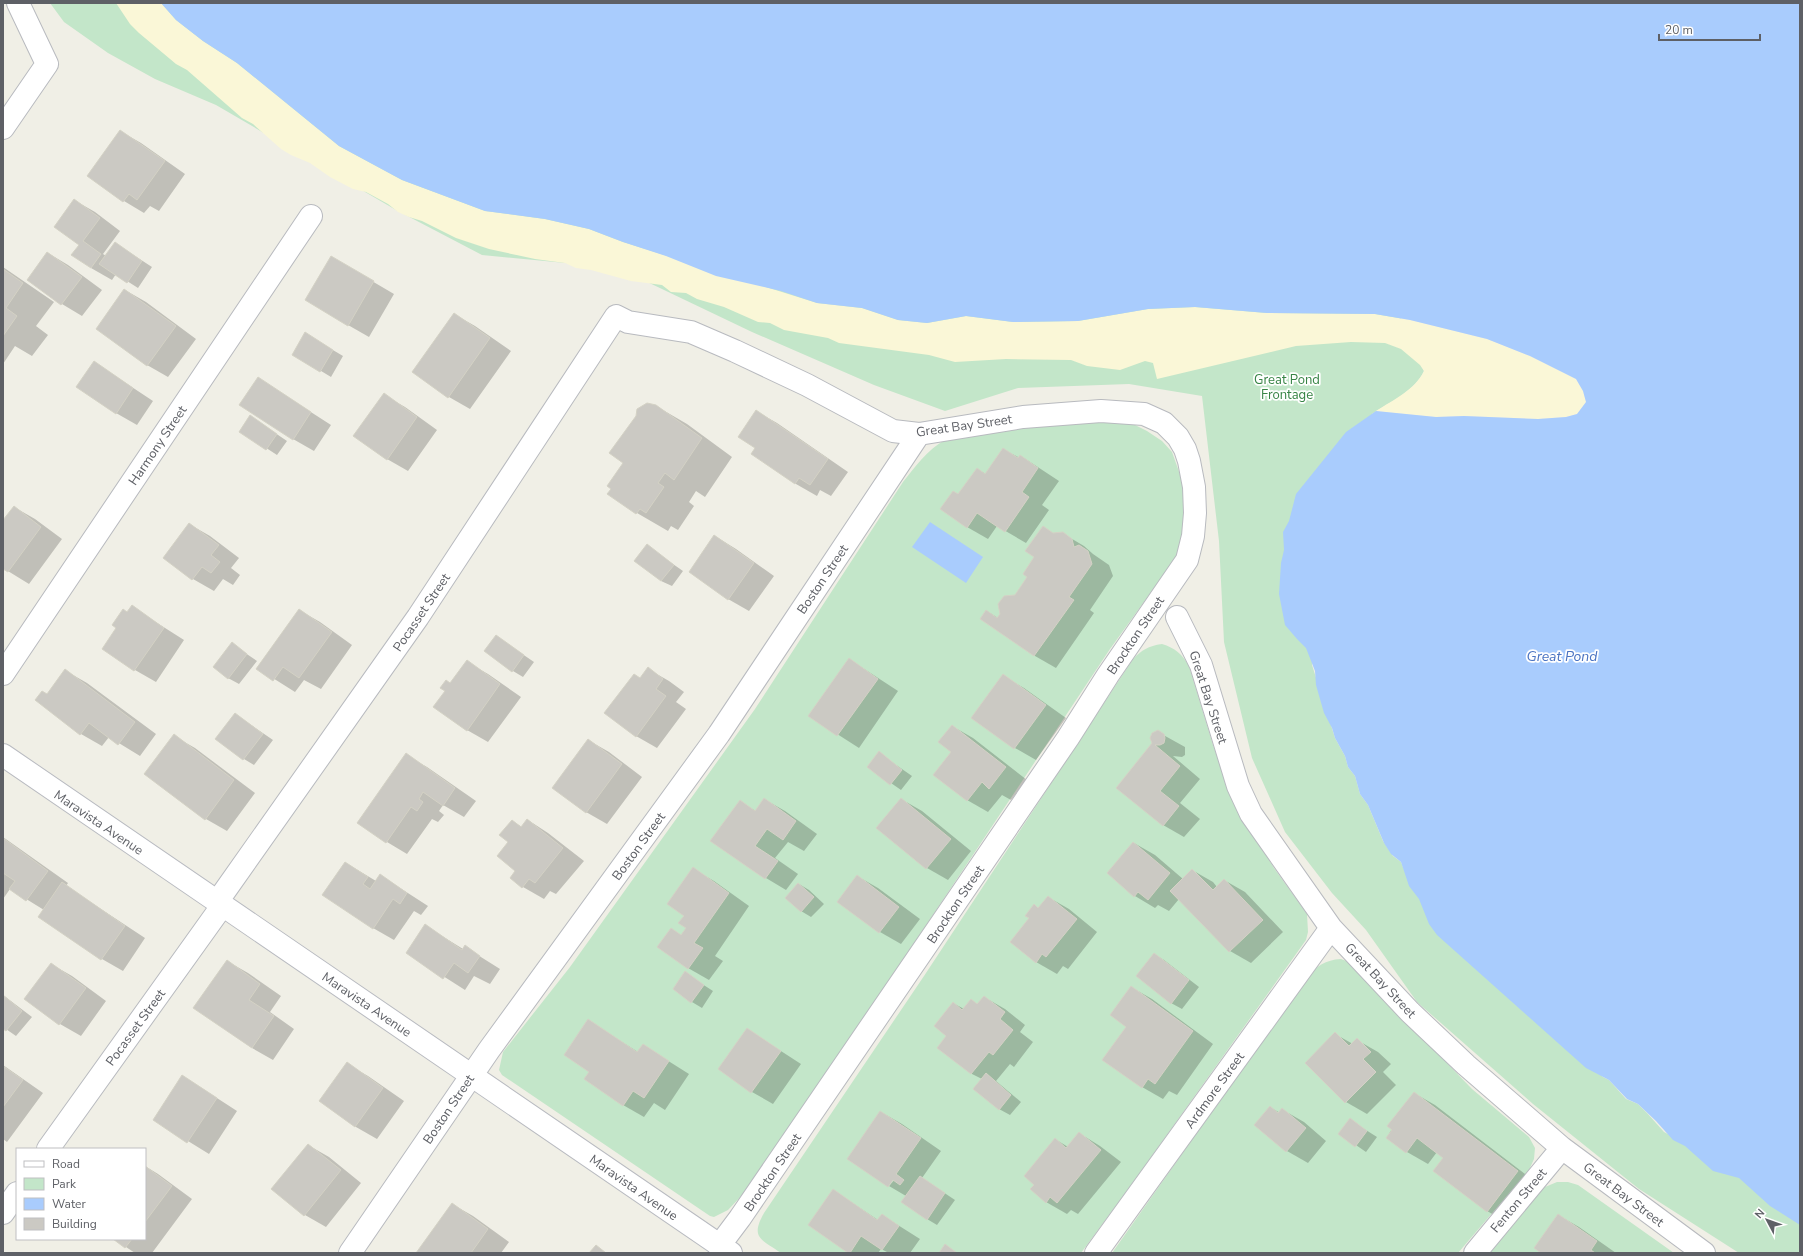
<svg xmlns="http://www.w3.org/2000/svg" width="1803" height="1256" viewBox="0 0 1803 1256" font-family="'Nunito Sans',sans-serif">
<rect width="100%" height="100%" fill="#f0efe6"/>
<path fill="#c3e6c9" d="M50 3H201L1386 284 1424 371C1415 391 1390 402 1372 414L1312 665 1335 738 1345 756 1348 767 1355 776 1360 794 1368 805 1383 841 1393 856 1401 862 1407 877 1603 1077 1609 1080 1626 1099 1638 1104 1647 1113 1664 1132 1800 1204V1253H1739L1639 1189 1533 1104 1417 1002 1366 930 1332 893 1285 832 1252 758 1224 642 1219 541 1202 396 1129 384 1018 388 945 411 874 385 752 332 618 268 482 255 396 210 216 105 155 79 108 53 64 22Z
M1071 417 1131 423 1147 431 1162 441 1172 452 1183 483 1186 527 1177 556 1110 649 877 999 745 1192 728 1210 714 1217 710 1216 502 1075 499 1070 503 1052 570 967 755 709 903 482C916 466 927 450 945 440Z
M1162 644C1175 648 1182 654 1189 666L1213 745 1233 800 1274 868 1307 914 1308 932 1306 940 1129 1188 1081 1253H781C761 1239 750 1238 764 1213L924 976 1133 659C1142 650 1148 646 1162 644Z
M1341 959 1349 962 1472 1089 1529 1137 1535 1148 1534 1159 1529 1170 1458 1253H1112L1307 977C1317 966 1325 960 1341 959Z
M1557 1182H1568L1578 1185 1674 1253H1488L1531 1200 1545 1187Z"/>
<path fill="#faf7d7" d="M116 3H161L176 20 203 41 237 63 339 146 402 180 485 211 545 219 589 229 623 242 817 303 862 308 898 320 927 323 966 316 1013 322 1078 321 1148 309 1195 307 1267 313 1375 314 1410 320 1487 339 1530 356 1576 379 1583 391 1586 402 1577 414 1566 417 1538 419 1464 416 1436 417 1376 411C1393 400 1415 390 1424 371L1420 365 1401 349 1385 343 1351 342 1296 346 1157 379 1153 363 1145 361 1120 370 1087 366 1071 360 1006 359 955 362 929 355 839 343 828 338 784 330 770 323 758 322 724 307 697 299 686 293 671 292 662 285 631 281 591 270 576 268 565 263 535 259 489 249 456 238 422 221 409 217 398 212 388 204 366 192 353 189 330 177 310 163 291 155 281 149 253 124 242 118 187 70 176 64 139 33 130 24Z"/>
<path fill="#a9ccfd" d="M161 3H1800V1225L1770 1206 1739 1178 1713 1171 1685 1146 1673 1140 1656 1121 1638 1104 1627 1099 1609 1080 1586 1068 1437 935 1429 924 1419 899 1409 886 1401 862 1391 854 1384 843 1368 805 1360 794 1355 776 1348 767 1345 756 1335 738 1332 728 1324 713 1316 685 1315 671 1306 648 1297 639 1285 625 1279 594 1281 563 1284 550 1283 532 1289 521 1296 494 1346 432 1376 411 1436 417 1464 416 1538 419 1566 417 1577 414 1586 402 1583 391 1576 379 1530 356 1487 339 1410 320 1375 314 1267 313 1195 307 1148 309 1078 321 1013 322 966 316 927 323 898 320 862 308 817 303 781 291 716 276 666 256 623 242 589 229 545 219 485 211 402 180 339 146 237 63 203 41 176 20Z
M930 522 983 557 966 583 912 547Z"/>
<path fill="#0003" d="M120 131 141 143 185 174 159 211 150 206 144 213 124 201 88 176Z
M74 200 95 212 120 231 103 254 106 256 115 243 152 267 138 288 116 274 112 280 91 268 80 244Z
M48 253 68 265 102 290 82 316 62 304Z
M331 257 394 294 369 337 348 325Z
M3 267 54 302 36 326 48 335 32 356 15 346 3 364Z
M125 290 146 302 196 339 168 377 147 365Z
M454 314 475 326 511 351 470 409 449 397 413 372Z
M316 340 343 356 331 377 293 354Z
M94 362 153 401 137 425 116 413Z
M258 378 331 425 314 451 293 439Z
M384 395 405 407 437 430 408 471 387 459Z
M656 406 687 424 732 457 705 497 696 491 689 502 694 506 678 530 671 526 668 531 637 513 609 494Z
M756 411 777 423 848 472 831 496 820 490 817 496 796 484 753 454 756 448Z
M250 416 287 441 277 455 240 431Z
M1003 449 1020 458 1021 456 1059 481 1042 505 1049 510 1026 543 997 526 988 539 967 527 959 495 977 469 986 474Z
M14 507 35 519 62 539 29 584 3 568V522Z
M189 524 210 536 239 558 231 568 240 575 233 585 223 579 214 591 193 579 164 558Z
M1062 533 1084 546 1093 554 1109 565 1113 576 1090 610 1094 613 1056 668 1035 656 982 618 987 611 998 618 1029 576 1054 534Z
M715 536 736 549 774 576 749 611 728 599Z
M647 546 683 571 672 586 661 581Z
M132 607 184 640 156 682 135 670 128 613Z
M299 610 320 622 352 645 321 689 304 680 295 692 257 668Z
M496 636 534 662 523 677 513 671Z
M232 644 257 661 239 684 228 678Z
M849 659 898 691 859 748 809 716Z
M467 662 488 674 521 697 488 742 467 730 451 684Z
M648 669 669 681 684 692 676 702 686 709 657 748 636 736 641 679Z
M66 671 87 683 156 734 140 756 109 737 102 746 81 734 36 700 47 695Z
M1003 676 1024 688 1066 718 1036 760 1015 748 973 718Z
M235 714 273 740 254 765 244 759Z
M952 726 973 738 1027 780 1011 800 1002 795 988 812 967 800 952 752Z
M1158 732 1185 747V755L1182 757 1173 756 1200 779 1180 803 1200 819 1184 837 1163 825 1153 743Z
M174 736 195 748 255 793 227 831 206 819Z
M588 740 609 752 642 777 607 824 586 812Z
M879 753 912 776 901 790 868 767Z
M406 755 427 767 476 801 464 817 443 805 439 811 444 815 438 822 432 819 407 854 387 842Z
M764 799 785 811 817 834 804 851 788 842 775 858 798 874 786 890 766 878 712 840 740 802 756 811Z
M901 799 922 811 971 851 948 880 927 868 877 828Z
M528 820 548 833 584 861 556 894 550 891 544 899 523 887 511 878 516 871 509 842 512 821 522 827Z
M3 837 68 883 66 886 145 938 123 971 102 959 44 910 10 889 3 899Z
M1134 843 1155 855 1183 879 1192 870 1213 882 1217 887 1224 880 1245 892 1283 932 1251 963 1230 951 1179 899 1169 911 1158 905 1155 908 1135 896Z
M346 863 376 881 380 875 428 906 421 915 414 911 394 940 373 928Z
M693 869 714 881 749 906 715 956 723 961 709 980 688 968 671 929 682 936 687 928 685 915Z
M857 876 878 888 920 919 901 944 880 932 838 902Z
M799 884 809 890 824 904 811 917 801 911Z
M1048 897 1069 909 1097 932 1068 969 1063 966 1057 974 1036 962 1031 918 1035 906 1039 908Z
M426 926 463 949 465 947 500 969 490 984 474 976 465 990 407 953Z
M1154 954 1164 960 1199 987 1182 1009 1171 1003Z
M227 961 248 973 281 996 270 1012 294 1029 273 1060 252 1048 195 1008Z
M51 964 72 976 106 1001 81 1036 60 1024 25 999Z
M685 973 713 991 702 1008 692 1002Z
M1131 987 1152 999 1213 1044 1177 1095 1169 1091 1163 1099 1142 1087 1127 1026Z
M3 995 32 1017 16 1036 3 1027Z
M984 997 1005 1009 1025 1025 1020 1032 1033 1042 1014 1067 1010 1064 996 1081 1021 1102 1010 1115 999 1109 974 1088 982 1079 972 1074 939 1048 948 1035 953 1003 964 1009 971 1000 978 1005Z
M589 1021 638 1052 643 1045 689 1074 665 1110 654 1103 644 1117 623 1105 590 1072Z
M747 1029 801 1064 773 1104 752 1092 719 1069Z
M1335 1034 1353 1044 1357 1040 1378 1052 1391 1064 1383 1072 1396 1085 1367 1114 1346 1102 1306 1063Z
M347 1064 368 1076 404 1101 377 1139 356 1127 320 1101Z
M3 1065 43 1093 7 1142 3 1139Z
M183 1076 237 1111 209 1154 154 1120Z
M1414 1093 1435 1105 1538 1184 1508 1223 1487 1211 1444 1158 1437 1152 1428 1164 1407 1152 1387 1137Z
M1270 1107 1280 1113 1283 1110 1304 1122 1326 1141 1308 1163 1287 1151Z
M881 1112 902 1124 941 1151 922 1178 955 1200 937 1225 927 1219 906 1196 889 1186 897 1177Z
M1350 1120 1377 1137 1366 1152 1340 1134Z
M1079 1133 1100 1146 1121 1162 1078 1214 1071 1210 1067 1214 1046 1202 1035 1185 1055 1139 1068 1147Z
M308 1145 329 1157 361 1183 326 1227 305 1215Z
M145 1166 158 1174 192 1199 152 1253H135L114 1239H145Z
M833 1190 878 1220 882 1215 920 1239 910 1253H889L881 1249 878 1253H850Z
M452 1204 473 1216 509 1242 501 1253H417Z
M1558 1215 1579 1227 1616 1253H1543Z"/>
<path fill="#cbc9c3" stroke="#d4d2c5" d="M120 130 165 161 137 200 129 194 123 202 87 176Z
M74 199 100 218 83 241 101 254 91 268 71 255 79 245 54 227Z
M115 242 142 261 127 283 99 264Z
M47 252 82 277 61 305 27 280Z
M331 256 374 281 348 326 305 300Z
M3 269 23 283 6 308 17 316 3 336Z
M124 289 176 326 147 366 96 329Z
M454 313 490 338 448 398 412 372Z
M305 332 333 350 320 372 292 355Z
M94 361 133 388 116 414 76 387Z
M258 377 311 412 293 440 239 405Z
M384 393 417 417 387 460 353 436Z
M647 403 656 405 702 438 674 480 665 473 658 483 664 487 646 513 640 509 636 514 607 494 611 489 607 486 623 463 609 453 636 416 637 409Z
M756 410 828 459 810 485 799 478 795 484 751 454 755 448 738 437Z
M250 415 277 434 266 450 239 432Z
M1003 448 1018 458 1020 455 1038 468 1022 492 1029 497 1005 532 977 513 967 528 940 509 953 491 958 494 977 468 985 474Z
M14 506 41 527 8 572 3 569V520Z
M189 523 219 545 211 555 220 562 211 573 202 567 192 580 163 558Z
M1043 526 1053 533 1063 532 1072 539 1074 547 1079 545 1088 551 1092 564 1069 597 1074 600 1034 656 980 619 986 610 997 618 1000 614 998 604 1004 596 1015 595 1027 577 1023 574 1034 557 1025 551Z
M714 535 754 563 728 600 689 572Z
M647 544 674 565 661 581 634 561Z
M132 605 164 628 134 671 102 649 116 628 112 625 123 609 127 612Z
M299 609 332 632 299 678 283 667 273 681 256 669Z
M496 635 524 655 512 672 484 651Z
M232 642 247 654 228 679 213 667Z
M849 658 878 679 837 736 808 716Z
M467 660 500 684 467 731 433 707 445 691 440 688 446 680 450 683Z
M648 667 663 679 656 689 666 696 636 737 604 713 634 674 640 678Z
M65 669 135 722 118 745 89 723 80 735 35 700 42 691 47 694Z
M1003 674 1046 705 1014 749 971 718Z
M235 713 263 734 243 760 215 739Z
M952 725 1006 767 989 789 982 782 967 801 933 775 951 752 938 742Z
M1158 730 1164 734 1165 738 1164 743 1160 745H1155L1180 766 1160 791 1179 806 1163 826 1116 788 1152 743 1150 738 1152 733Z
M174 734 234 780 205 820 144 774Z
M588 739 622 764 586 813 552 788Z
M879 751 902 770 890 785 867 767Z
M406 753 455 788 443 806 423 792 419 799 423 802 417 811 411 807 386 843 357 823Z
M764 798 796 821 783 840 767 829 755 846 778 861 765 879 710 841 740 800 755 811Z
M901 798 951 839 926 869 876 828Z
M527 819 563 848 535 883 529 879 522 888 510 878 515 871 497 856 508 842 499 835 512 820 521 827Z
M3 838 48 871 26 901 9 889 15 881 3 873Z
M1133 842 1170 873 1148 900 1138 892 1134 897 1107 873Z
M345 862 368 877 363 884 370 889 380 874 407 893 400 904 393 899 373 929 322 895Z
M693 867 729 893 694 943 703 948 688 969 657 947 671 928 681 935 686 928 678 923 684 916 667 904Z
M1192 869 1213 890 1224 879 1263 920 1229 952 1170 891Z
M857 875 899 907 879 933 837 902Z
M62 882 125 926 101 960 38 917Z
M798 883 814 897 801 912 785 898Z
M1048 896 1077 919 1046 957 1042 954 1036 963 1010 942 1029 918 1025 916 1034 904 1038 908Z
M425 924 462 950 465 945 480 956 468 973 454 963 443 979 406 953Z
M1154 953 1189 980 1171 1004 1136 976Z
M227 960 260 984 249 1000 274 1016 252 1048 193 1008Z
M51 963 86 988 59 1025 24 999Z
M685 971 704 985 691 1003 673 989Z
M1131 986 1193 1031 1155 1084 1148 1079 1142 1088 1102 1060 1126 1027 1110 1015Z
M3 995 22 1011 6 1031 3 1029Z
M984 996 1005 1012 1000 1019 1013 1030 993 1055 989 1052 971 1074 937 1048 946 1036 934 1026 953 1002 962 1010 971 999 977 1004Z
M588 1019 637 1052 643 1044 669 1061 644 1098 633 1091 623 1106 584 1079 589 1072 564 1055Z
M747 1028 781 1051 751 1093 718 1069Z
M1335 1032 1349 1046 1357 1038 1371 1052 1363 1059 1376 1072 1345 1103 1305 1063Z
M347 1062 383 1088 355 1127 319 1101Z
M3 1066 23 1080 3 1107Z
M986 1073 1011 1095 999 1110 973 1089Z
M182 1075 217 1098 187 1143 153 1120Z
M1414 1092 1518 1171 1487 1212 1433 1171 1443 1158 1417 1138 1406 1153 1386 1138 1392 1130 1387 1126Z
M1270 1106 1278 1113 1282 1108 1306 1128 1286 1152 1254 1125Z
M880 1111 921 1138 896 1174 904 1180 900 1185 893 1180 888 1187 847 1159Z
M1350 1118 1367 1131 1355 1147 1338 1134Z
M1079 1132 1101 1150 1057 1203 1050 1197 1046 1203 1030 1189 1034 1185 1024 1176 1055 1138 1066 1148Z
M308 1144 341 1170 304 1216 271 1189Z
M145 1166 172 1186 145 1222Z
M920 1176 945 1193 927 1220 901 1202Z
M833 1189 877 1220 882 1214 899 1226 882 1250 861 1236 850 1253H848L808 1225Z
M452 1203 488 1229 471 1253H416Z
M1558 1214 1597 1241 1591 1250 1595 1253H1541L1534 1248Z
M113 1239H132L125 1248Z
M945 1244 957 1253H939Z
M596 1245 606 1253H589Z"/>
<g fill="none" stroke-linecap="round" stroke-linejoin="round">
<g stroke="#b8babf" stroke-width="24">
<path id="minor" d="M3 128 47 64 18 3
M1177 617 1201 665 1238 786 1251 814 1331 928 1410 1012 1466 1065 1562 1148 1704 1253
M3 674 311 216
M217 902 418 617 616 316 628 322 691 332 735 351 807 385 893 431 919 434 1023 417 1101 411 1144 414 1164 423 1178 437 1185 449 1189 461 1194 487 1195 513 1193 536 1187 560 1108 675 1068 738 740 1218 719 1246
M48 1149 222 906
M3 1213 17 1193
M350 1253 489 1050 719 734 919 434
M1096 1253 1331 928
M1475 1253 1562 1148"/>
</g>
<g stroke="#b9bbc1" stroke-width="24">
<path id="secondary" d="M3 755 731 1253"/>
</g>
<use href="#minor" stroke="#fff" stroke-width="22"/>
<use href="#secondary" stroke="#fff" stroke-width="22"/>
</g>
<g text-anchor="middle" stroke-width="3.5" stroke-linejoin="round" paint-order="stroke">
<g font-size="13" fill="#378445" stroke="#fff">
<text x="1287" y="384">Great Pond<tspan x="1287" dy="15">Frontage</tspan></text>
</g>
<g font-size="13" fill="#5e6066" stroke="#fff">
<text transform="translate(964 425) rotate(-8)" y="5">Great Bay Street</text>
<text transform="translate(157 445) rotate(-56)" y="5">Harmony Street</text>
<text transform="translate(822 579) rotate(-56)" y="5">Boston Street</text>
<text transform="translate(421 612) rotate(-56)" y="5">Pocasset Street</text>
<text transform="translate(1135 635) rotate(-56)" y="5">Brockton Street</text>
<text transform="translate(1209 697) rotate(72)" y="5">Great Bay Street</text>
<text transform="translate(99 822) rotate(34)" y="5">Maravista Avenue</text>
<text transform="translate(638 846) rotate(-54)" y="5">Boston Street</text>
<text transform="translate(955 904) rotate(-56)" y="5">Brockton Street</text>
<text transform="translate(1381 980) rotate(47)" y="5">Great Bay Street</text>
<text transform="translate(367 1004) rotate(34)" y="5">Maravista Avenue</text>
<text transform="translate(135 1027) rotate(-54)" y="5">Pocasset Street</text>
<text transform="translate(1214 1090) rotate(-54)" y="5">Ardmore Street</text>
<text transform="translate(448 1109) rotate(-56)" y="5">Boston Street</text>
<text transform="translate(772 1172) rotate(-56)" y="5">Brockton Street</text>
<text transform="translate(634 1187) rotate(35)" y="5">Maravista Avenue</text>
<text transform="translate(1624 1194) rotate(37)" y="5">Great Bay Street</text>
<text transform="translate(1518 1200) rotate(-50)" y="5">Fenton Street</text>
</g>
<g font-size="14" font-style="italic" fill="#4a73c2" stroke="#fff">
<text x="1562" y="661">Great Pond</text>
</g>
</g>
<rect width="1803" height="1256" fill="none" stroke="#5e6066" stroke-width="8"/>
<rect x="16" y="1148" width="130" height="92" fill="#ffffff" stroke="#bfbfc2"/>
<rect x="24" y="1161" width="20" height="6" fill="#ffffff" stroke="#bfbfc2"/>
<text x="52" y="1168" font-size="12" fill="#5e6066">Road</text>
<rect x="24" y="1178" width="20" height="12" fill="#c3e6c9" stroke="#bfbfc2"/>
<text x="52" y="1188" font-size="12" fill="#5e6066">Park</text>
<rect x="24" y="1198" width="20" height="12" fill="#a9ccfd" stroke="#bfbfc2"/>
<text x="52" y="1208" font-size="12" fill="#5e6066">Water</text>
<rect x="24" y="1218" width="20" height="12" fill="#cbc9c3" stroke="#bfbfc2"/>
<text x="52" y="1228" font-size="12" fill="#5e6066">Building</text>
<g transform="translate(1767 1220) rotate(311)" stroke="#ffffff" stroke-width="3" paint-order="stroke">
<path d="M0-3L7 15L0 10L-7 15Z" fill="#5e6066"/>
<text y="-6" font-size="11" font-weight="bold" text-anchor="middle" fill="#5e6066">N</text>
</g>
<path d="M1659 34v6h101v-6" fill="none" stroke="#5e6066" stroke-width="2"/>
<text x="1665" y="34" font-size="12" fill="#5e6066" stroke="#ffffff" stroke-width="3" paint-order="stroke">20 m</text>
</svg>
